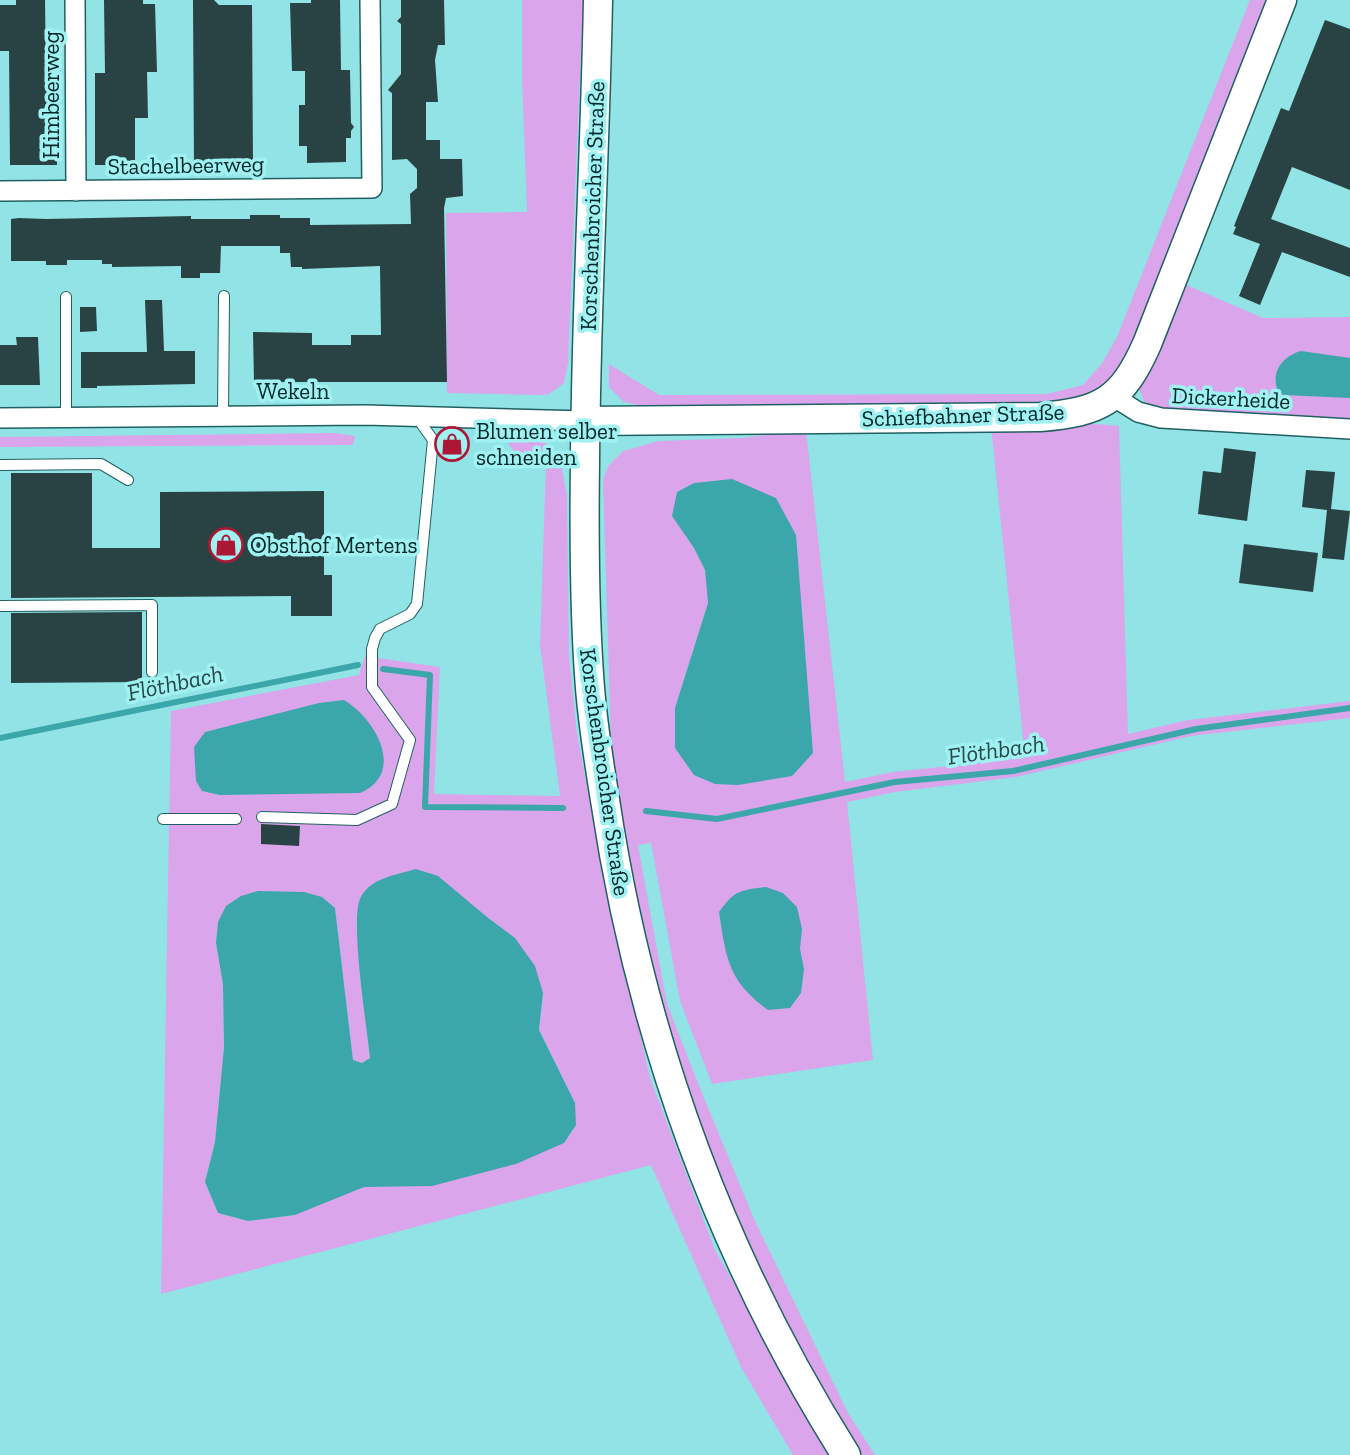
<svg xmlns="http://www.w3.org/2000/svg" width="1350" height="1455" viewBox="0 0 1350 1455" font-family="'Zilla Slab',serif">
<rect width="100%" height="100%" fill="#92e3e5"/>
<path fill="#dba5ec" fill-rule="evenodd" d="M522 0H583L568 363 564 383 549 394 542 395 447 393 446 213 527 212 522 79Z
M1250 0H1272L1134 349 1112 380 1088 397 1050 407H647L624 402 609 387V364L659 395 1047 394 1083 385 1103 362 1117 337Z
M1182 283 1263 318 1350 317V420L1165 411 1144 401 1139 389Z
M1096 424 1119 426 1128 734 1188 720 1350 701V718L1191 736 1016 777 895 792 847 802 873 1060 712 1084 680 1001 651 843 638 845 667 1004 700 1088 754 1219 848 1413 875 1455H861L827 1402 737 1231 654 1004 626 853 611 741 603 479 609 465 623 451 659 441 742 438 806 430 845 782 893 772 1025 758 991 426ZM694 548 813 753 675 708 708 603 705 570Z
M336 433 355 436 353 445 0 447V437Z
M515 435 534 437 547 444 560 460 567 495 569 657 577 733 601 863 650 1078 715 1250 832 1455H793L742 1369 651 1165 161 1294 171 711 359 675 365 656 440 667 434 794 560 796 540 645 546 463 522 462 506 440ZM335 908 353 1060 362 1063 370 1058 356 922 487 917 515 938 543 993 539 1030 575 1103 432 1186H364L295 1215 248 1221 218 1213 205 1182 215 1142 224 1047 223 985 216 943 218 922Z"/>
<path fill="#3ba7aa" d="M1301 351 1350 358V398L1283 395 1278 391C1270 372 1283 356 1301 351Z
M732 479 776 498 796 535 813 753 792 776 738 785 715 784 694 775 675 748V708L708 603 705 570 694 548 672 516 677 492 694 483Z
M344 700C375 718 407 773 360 793L220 795 202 791 196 781 194 747 205 732 319 703Z
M416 869 438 876 487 917 515 938 535 966 543 993 539 1030 575 1103 576 1125 564 1143 516 1164 432 1186 364 1187 295 1215 248 1221 218 1213 205 1182 215 1142 224 1047 223 985 216 943 218 922 226 906 241 896 258 891 304 892 322 897 335 908 353 1060 362 1063 370 1058C367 1028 350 922 360 899 369 878 396 875 416 869Z
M766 887 783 893 797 907 802 929 800 949 804 969 801 993 790 1008 768 1010C728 981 726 958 719 912 734 891 739 890 766 887Z"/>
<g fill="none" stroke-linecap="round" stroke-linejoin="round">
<path stroke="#3ba7aa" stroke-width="6" d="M383 669 430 675 425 807 563 808
M0 738 358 665
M646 811 717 819 895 782 1013 771 1196 729 1350 708"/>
</g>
<path fill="#294344" d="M16 0H45L46 74 56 73 57 165H10L9 51H0V5H16Z
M104 0H143V4H155L157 72H147L148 118H135V165H95V73H105Z
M193 0H214L219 5H252L253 168H194Z
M311 0H340L341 70H350L351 123 354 127 351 131V138H346V162L307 163V146H299V105H305V71H292L290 3H311Z
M401 0H444L445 45H438L435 60 438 102H426V140H440V159H462L463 196 446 198 444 208 447 382H254L253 332 312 333V345H351V335H381L380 266 302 269V267H291L290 253H280V246H221L220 273H200V278H181V266L112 267V264H102V260H67V265H46V261H11V219L19 218 46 219 191 216V219H250V215H280V218H310V225L411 224 410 194 417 188V169L407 159 392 160V93L388 90 401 74V24L397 21 401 17Z
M1325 20 1350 29V190L1292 167 1271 219 1350 248V277L1282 252 1260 305 1239 296 1260 244 1233 234 1236 227 1234 226 1281 108 1289 111Z
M145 300H162L164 351H195V384L97 386V388H81V352H147Z
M80 307H96L97 331 80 332Z
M16 337H38L40 385H0V345H17Z
M1224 448 1256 452 1247 521 1198 514 1203 471 1221 473Z
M1306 470 1335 472 1331 509 1350 511 1344 560 1322 558 1327 510 1302 507Z
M11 473H92V548H160V492L324 491V575H332V616H291V596L11 598Z
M1244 544 1318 553 1313 592 1239 583Z
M142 612V682L11 683V613Z
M261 824 300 826 299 846 261 844Z"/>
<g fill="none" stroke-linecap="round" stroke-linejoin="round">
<g stroke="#206062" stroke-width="12">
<path id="lane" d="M66 297V417
M223 416 224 296
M0 465 101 464 128 480
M0 606 152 605V672
M262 817 357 820 392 804 410 740 372 687V649L375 638 380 629 410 614 417 604 433 440 416 416
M163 819H236"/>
</g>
<g stroke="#206062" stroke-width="22">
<path id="street" d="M75 0 76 191
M0 191 372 188 370 0
M1114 397 1138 412 1161 418 1350 429
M0 418 365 415 585 421"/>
</g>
<g stroke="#206062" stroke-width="31">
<path id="secondary" d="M598 0C595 154 586 307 585 461 584 537 584 612 590 688 593 725 599 763 605 800 640 1034 720 1255 846 1455
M585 421 1040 417C1102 412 1122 400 1147 344L1282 0"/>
</g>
<use href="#lane" stroke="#fff" stroke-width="10"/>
<use href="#street" stroke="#fff" stroke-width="19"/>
<use href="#secondary" stroke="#fff" stroke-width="28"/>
</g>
<defs>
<g id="shop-ring" transform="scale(1.75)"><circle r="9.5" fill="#9ff1f2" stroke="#ac1736" stroke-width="1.5"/><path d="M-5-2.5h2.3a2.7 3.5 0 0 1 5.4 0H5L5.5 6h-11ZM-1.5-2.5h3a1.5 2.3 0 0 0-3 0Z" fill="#ac1736"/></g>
</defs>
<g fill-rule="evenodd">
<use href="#shop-ring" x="452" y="444"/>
<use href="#shop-ring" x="226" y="545"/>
</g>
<g text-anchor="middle" stroke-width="7" stroke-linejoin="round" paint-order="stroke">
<g font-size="23" fill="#032628" stroke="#9ff1f2">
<text transform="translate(51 95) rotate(-90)" y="8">Himbeerweg</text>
<text transform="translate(186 165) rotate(-1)" y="8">Stachelbeerweg</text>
<text transform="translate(592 206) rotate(-88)" y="8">Korschenbroicher Straße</text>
<text x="293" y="399">Wekeln</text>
<text transform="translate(1231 398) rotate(3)" y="8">Dickerheide</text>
<text transform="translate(963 415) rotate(-2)" y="8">Schiefbahner Straße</text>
<text transform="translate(605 772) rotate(82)" y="8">Korschenbroicher Straße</text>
</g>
<g font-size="23" fill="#032628" stroke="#9ff1f2" text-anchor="start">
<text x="476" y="439">Blumen selber<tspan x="476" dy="26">schneiden</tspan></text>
<text x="250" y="553">Obsthof Mertens</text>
</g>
<g font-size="24" font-style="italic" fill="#284849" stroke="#9ff1f2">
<text transform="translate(175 683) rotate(-12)" y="8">Flöthbach</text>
<text transform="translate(996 750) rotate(-8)" y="8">Flöthbach</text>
</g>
</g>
</svg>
